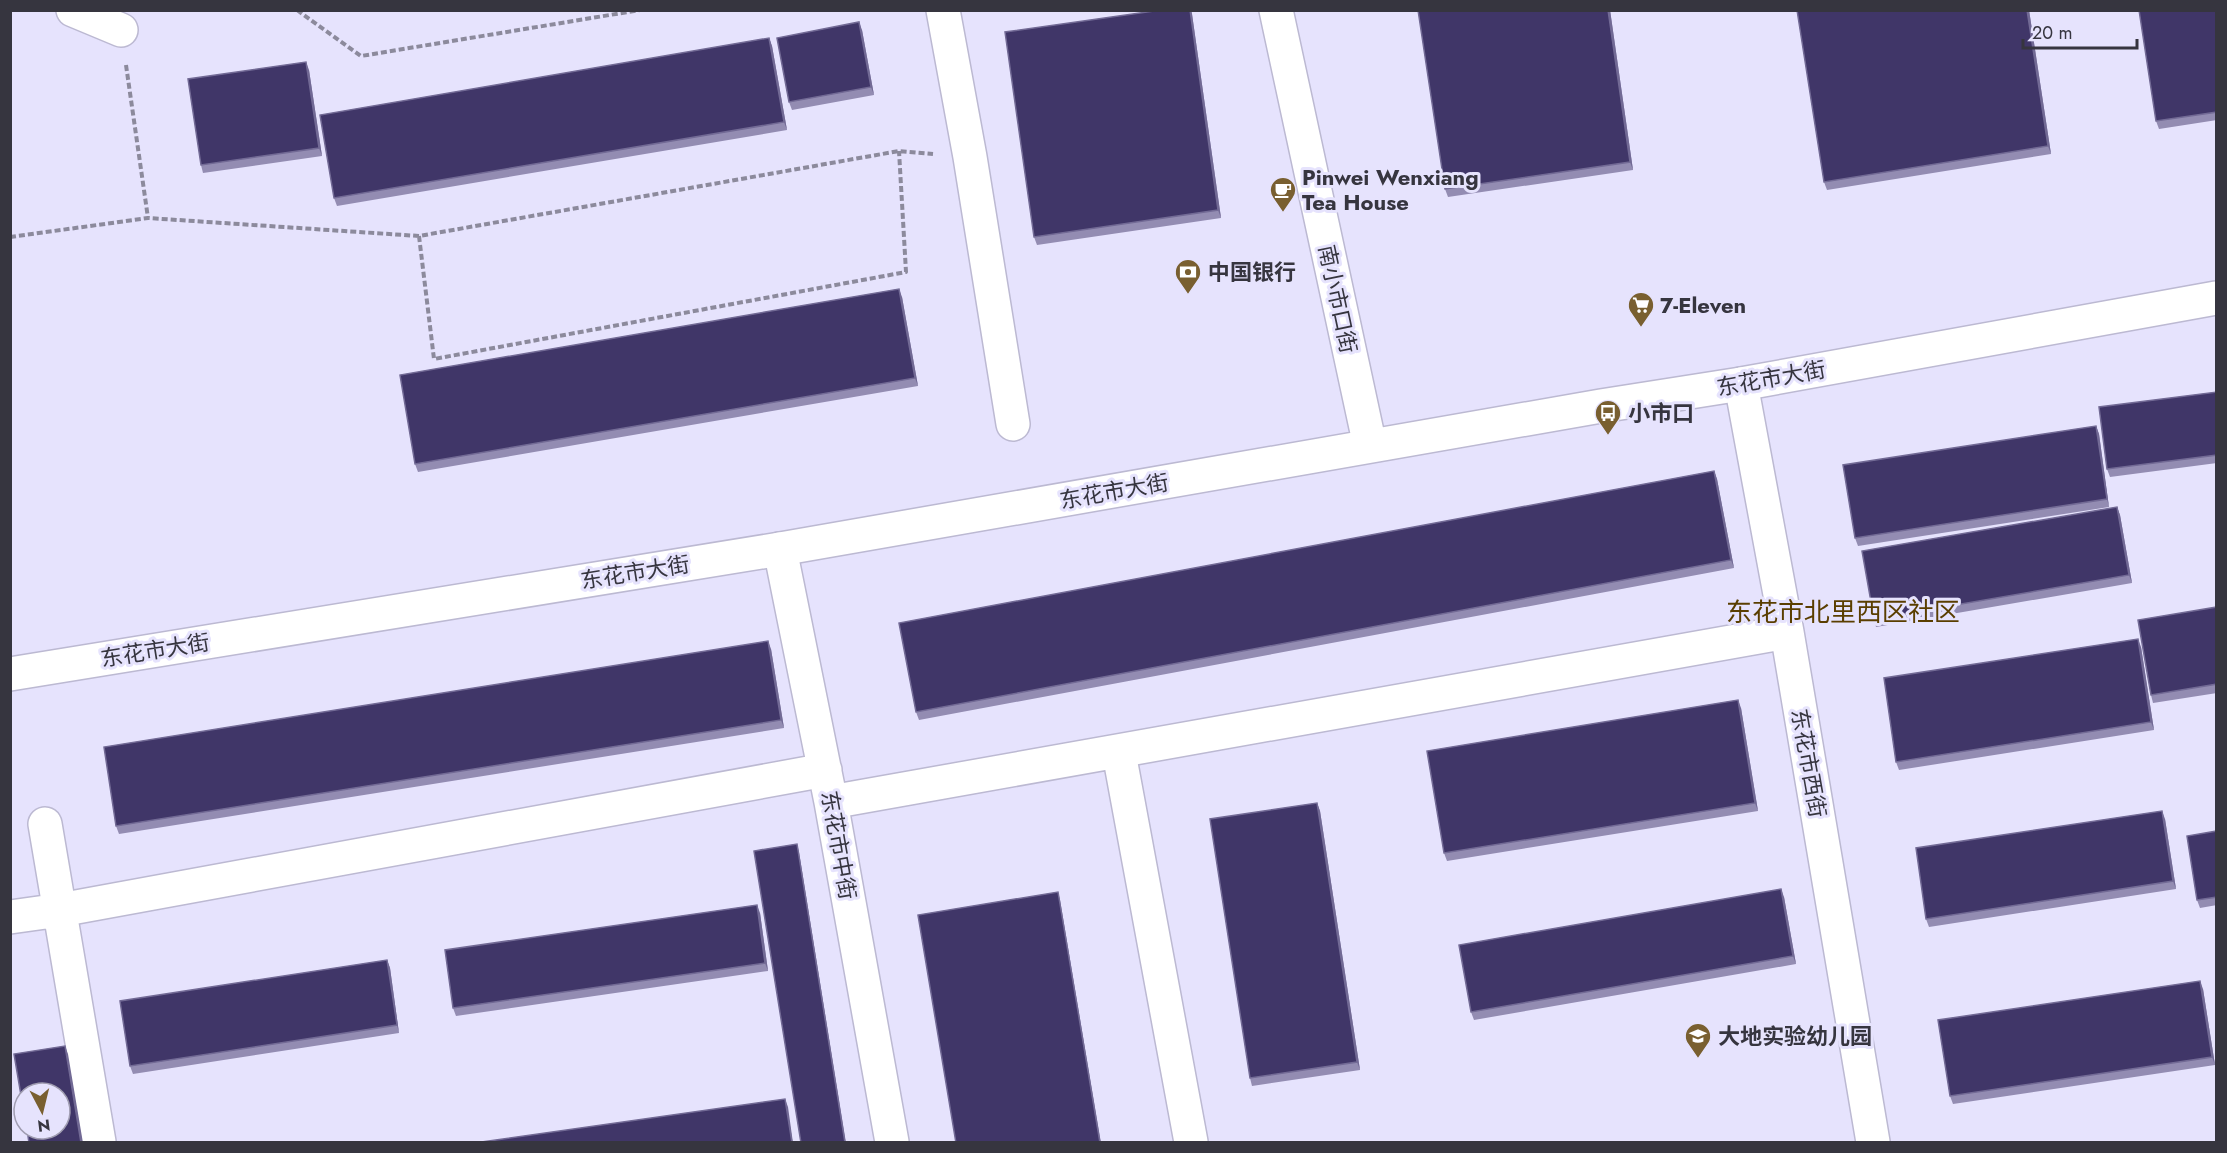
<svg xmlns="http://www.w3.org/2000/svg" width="2227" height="1153" viewBox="0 0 2227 1153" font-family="Jost,'Noto Sans SC',sans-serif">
<rect width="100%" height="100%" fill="#e6e3fd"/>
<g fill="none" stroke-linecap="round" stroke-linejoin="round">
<g stroke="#bcb9d2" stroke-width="36">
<path id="street" d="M73 10 121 30
M943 10 970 157 1013 424
M1741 384 1787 632 1873 1142
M780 549 831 802 892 1142
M1119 753 1191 1142
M831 802 1787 632
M45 824 99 1142
M10 917 60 910 825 770"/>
</g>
<g stroke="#bcb9d2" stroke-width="36">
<path id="secondary" d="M1276 10 1370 446
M10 674 780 549 1601 406 1741 384 2216 298"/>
</g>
<path stroke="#8c8a9c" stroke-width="4" stroke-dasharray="6 3" stroke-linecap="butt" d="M297 10 361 56 640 10
M126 65 148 218
M419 236 434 359 906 272 899 151
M10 237 148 218 419 236 899 151 933 154"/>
<use href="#street" stroke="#fff" stroke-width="33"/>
<use href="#secondary" stroke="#fff" stroke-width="33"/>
</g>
<path fill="#938cb2" d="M1161 10H1191L1192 14 1221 218 1037 245 1034 237Z
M1418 10H1610L1633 170 1448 197 1445 189Z
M1797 10H2029L2051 154 1827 190 1824 182Z
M2217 10V120L2159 129 2156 121Z
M862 30 874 95 792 110 789 102Z
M769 38 772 46 787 130 337 206 334 198Z
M309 70 322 156 203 173 201 165Z
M902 297 918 386 418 472 415 464Z
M2217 392V463L2110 477 2107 469Z
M2096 426 2099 434 2109 507 1858 546 1855 538Z
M1714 471 1717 479 1734 568 919 720 916 712Z
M2117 507 2120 515 2132 583 1876 627 1874 619Z
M2217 607V693L2153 703 2151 695Z
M2141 647 2154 730 1899 770 1896 762Z
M771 649 784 728 119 834 116 826Z
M1741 708 1758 811 1447 861 1444 853Z
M1317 803 1320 811 1360 1070 1252 1086 1250 1078Z
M2165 819 2176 889 1929 927 1926 919Z
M2217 831V905L2200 908 2197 900Z
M1784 897 1796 964 1474 1020 1471 1012Z
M760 913 768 971 456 1016 453 1008Z
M387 960 390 968 399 1033 133 1074 130 1066Z
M2203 989 2215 1065 1953 1104 1950 1096Z"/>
<path fill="#726a95" d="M1190 10H1191L1192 14 1221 218 1218 210Z
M1608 10H1610L1633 170 1630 162Z
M2027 10H2029L2051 154 2048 146Z
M859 22 862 30 874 95 871 87Z
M769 38 772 46 787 130 784 122Z
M306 62 309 70 322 156 319 148Z
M899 289 902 297 918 386 915 378Z
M2096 426 2099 434 2109 507 2107 499Z
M1714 471 1717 479 1734 568 1731 560Z
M2117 507 2120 515 2132 583 2129 575Z
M2138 639 2141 647 2154 730 2151 722Z
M768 641 771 649 784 728 781 720Z
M1738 700 1741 708 1758 811 1755 803Z
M1317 803 1320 811 1360 1070 1357 1062Z
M2162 811 2165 819 2176 889 2173 881Z
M797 844 799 852 846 1143H845Z
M1781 889 1784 897 1796 964 1793 956Z
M1058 892 1060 900 1101 1143H1100Z
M757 905 760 913 768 971 765 963Z
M387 960 390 968 399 1033 397 1025Z
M2200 981 2203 989 2215 1065 2212 1057Z
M65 1046 68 1054 83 1143H81Z
M785 1099 788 1107 793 1143H792Z"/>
<path fill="#403668" stroke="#726a95" stroke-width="1.5" d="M1161 10H1190L1218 210 1034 237 1005 32Z
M1418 10H1608L1630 162 1445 189Z
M1797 10H2027L2048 146 1824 182Z
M2139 10H2217V112L2156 121Z
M859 22 871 87 789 102 777 38Z
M769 38 784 122 334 198 320 115Z
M306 62 319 148 201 165 188 79Z
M899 289 915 378 415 464 400 375Z
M2217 392V455L2107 469 2099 407Z
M2096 426 2107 499 1855 538 1843 465Z
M1714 471 1731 560 916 712 899 623Z
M2117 507 2129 575 1874 619 1862 551Z
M2217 607V684L2151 695 2138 620Z
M2138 639 2151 722 1896 762 1884 678Z
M768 641 781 720 116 826 104 747Z
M1738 700 1755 803 1444 853 1427 751Z
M1317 803 1357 1062 1250 1078 1210 819Z
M2162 811 2173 881 1926 919 1916 848Z
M2217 831V897L2197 900 2187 836Z
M797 844 845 1143H801L754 851Z
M1781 889 1793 956 1471 1012 1459 945Z
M1058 892 1100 1143H956L918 915Z
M757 905 765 963 453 1008 445 950Z
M387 960 397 1025 130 1066 120 1001Z
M2200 981 2212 1057 1950 1096 1938 1020Z
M65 1046 81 1143H29L27 1129H60V1093H24V1113L14 1054Z
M785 1099 792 1143H482V1142Z"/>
<defs>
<g id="cafe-pin" transform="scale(1.35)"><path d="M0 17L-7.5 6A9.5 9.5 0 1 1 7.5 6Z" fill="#795f30" stroke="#e6e3fd"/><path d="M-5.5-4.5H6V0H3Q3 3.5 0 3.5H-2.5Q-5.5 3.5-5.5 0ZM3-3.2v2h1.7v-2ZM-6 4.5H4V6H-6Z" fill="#fff"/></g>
<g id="bank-pin" transform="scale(1.35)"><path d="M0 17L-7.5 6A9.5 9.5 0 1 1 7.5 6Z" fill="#795f30" stroke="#e6e3fd"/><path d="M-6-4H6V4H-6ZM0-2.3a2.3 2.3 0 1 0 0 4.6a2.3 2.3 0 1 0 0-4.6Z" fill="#fff"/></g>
<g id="supermarket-pin" transform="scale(1.35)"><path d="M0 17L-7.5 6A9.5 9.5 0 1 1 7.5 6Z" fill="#795f30" stroke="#e6e3fd"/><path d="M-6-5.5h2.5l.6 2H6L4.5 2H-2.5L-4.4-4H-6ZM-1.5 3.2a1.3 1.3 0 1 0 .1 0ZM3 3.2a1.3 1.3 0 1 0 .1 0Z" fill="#fff"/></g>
<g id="bus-pin" transform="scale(1.35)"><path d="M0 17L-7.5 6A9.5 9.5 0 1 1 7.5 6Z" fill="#795f30" stroke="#e6e3fd"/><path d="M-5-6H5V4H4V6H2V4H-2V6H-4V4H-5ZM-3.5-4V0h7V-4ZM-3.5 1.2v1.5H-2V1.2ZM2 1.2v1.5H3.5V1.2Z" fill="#fff"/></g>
<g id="school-pin" transform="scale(1.35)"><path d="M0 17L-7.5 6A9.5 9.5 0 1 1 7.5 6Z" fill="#795f30" stroke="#e6e3fd"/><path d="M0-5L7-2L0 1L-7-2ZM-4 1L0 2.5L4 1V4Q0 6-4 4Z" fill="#fff"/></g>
</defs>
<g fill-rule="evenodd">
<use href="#cafe-pin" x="1283" y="190"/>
<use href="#bank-pin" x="1188" y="272"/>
<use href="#supermarket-pin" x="1641" y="305"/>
<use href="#bus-pin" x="1608" y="413"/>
<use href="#school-pin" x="1698" y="1036"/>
</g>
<g text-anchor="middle" stroke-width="6" stroke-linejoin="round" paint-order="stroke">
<g font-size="22" font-weight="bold" fill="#36353f" stroke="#e6e3fd" text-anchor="start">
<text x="1302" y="185">Pinwei Wenxiang<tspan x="1302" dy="25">Tea House</tspan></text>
<text x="1208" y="280">中国银行</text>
<text x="1660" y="313">7-Eleven</text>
<text x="1628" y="421">小市口</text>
<text x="1718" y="1044">大地实验幼儿园</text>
</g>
<g font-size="22" fill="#36353f" stroke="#e6e3fd">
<text transform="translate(1338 299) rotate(78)" y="8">南小市口街</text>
<text transform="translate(1771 378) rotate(-10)" y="8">东花市大街</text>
<text transform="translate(1114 491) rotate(-10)" y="8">东花市大街</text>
<text transform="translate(635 572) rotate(-9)" y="8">东花市大街</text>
<text transform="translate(155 650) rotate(-9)" y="8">东花市大街</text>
<text transform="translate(1809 763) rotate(80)" y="8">东花市西街</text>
<text transform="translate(839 845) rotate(80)" y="8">东花市中街</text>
</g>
<g font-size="26" fill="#5a3e00" stroke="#e6e3fd">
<text x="1843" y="621">东花市北里西区社区</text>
</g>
</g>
<rect width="2227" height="1153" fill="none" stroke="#36353f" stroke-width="24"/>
<g transform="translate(42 1111) rotate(173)"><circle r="28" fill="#e6e3fd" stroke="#a09db1" stroke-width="1.5"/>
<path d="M0-4.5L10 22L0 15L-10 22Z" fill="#795f30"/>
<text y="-9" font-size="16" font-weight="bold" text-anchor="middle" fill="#36353f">N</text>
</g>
<path d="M2023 39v9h114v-9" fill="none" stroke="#36353f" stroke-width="3"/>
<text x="2032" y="39" font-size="18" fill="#36353f" stroke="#e6e3fd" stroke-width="4.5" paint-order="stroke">20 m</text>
</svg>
